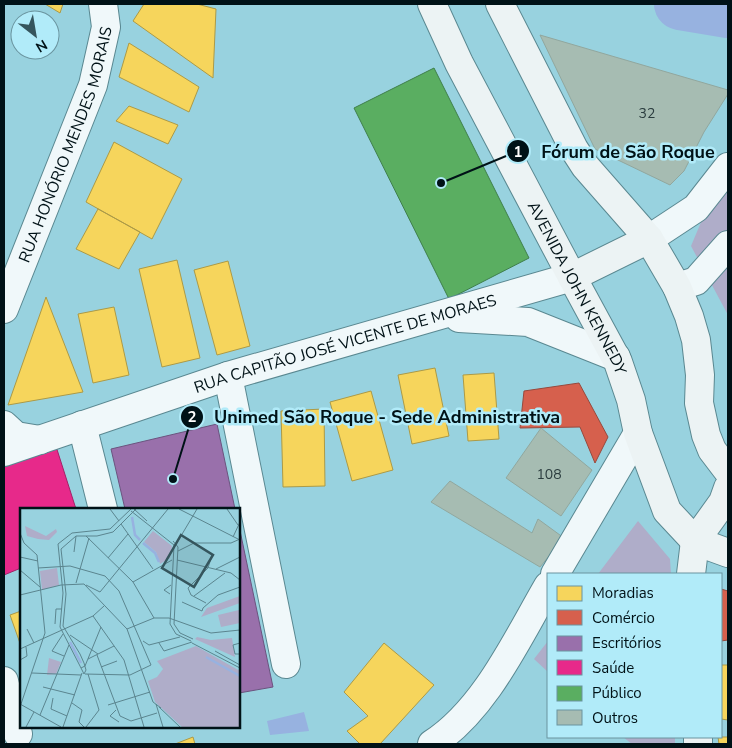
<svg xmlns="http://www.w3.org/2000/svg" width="732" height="748" viewBox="0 0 732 748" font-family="'Nunito Sans',sans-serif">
<rect width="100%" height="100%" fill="#98d2df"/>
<path fill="#afadc9" d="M728 174V315L691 246 707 208Z
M638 521 670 559 671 574H598Z
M548 641V672L534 659Z
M623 737H675V744H632Z"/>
<path fill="#97b2e0" d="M304 712 309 731 270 735 267 721Z"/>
<path fill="#f6d55c" stroke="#ac9a47" d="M45 4H63L60 13Z
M144 4H197L216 9 213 78 133 21Z
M129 43 199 87 189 112 119 77Z
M129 106 178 125 168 144 116 121Z
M114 142 182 179 152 239 86 202Z
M98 209 140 232 119 269 76 249Z
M177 260 200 358 162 367 139 269Z
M228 261 250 346 217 355 194 270Z
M46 297 83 392 8 405Z
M114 307 129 375 93 383 78 314Z
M435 368 449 436 412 444 398 375Z
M494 373 499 439 468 441 463 375Z
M371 391 393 470 352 481 330 402Z
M324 409 325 486 283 487 281 411Z
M21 611V646L10 615Z
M384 643 434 685 380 744H360L347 731 368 716 344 692Z
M721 665H728V720L721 719Z
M193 737 195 744H175Z
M718 737H728V744H719Z"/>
<path fill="#d6604d" stroke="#96493d" d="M579 383 608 437 595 463 580 427 520 428 524 391Z
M721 589 728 591V640L721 641Z"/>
<path fill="#9970ab" stroke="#6b547f" d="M217 424 235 509H125L111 449Z
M239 526 273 687 239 693Z"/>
<path fill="#e7298a" stroke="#a22268" d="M53 437 76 509H21V568L4 575V454Z"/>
<path fill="#5aae61" stroke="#3f7f4b" d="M434 68 529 258 449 299 354 108Z"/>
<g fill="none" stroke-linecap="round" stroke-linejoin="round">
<path stroke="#97b2e0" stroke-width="52" d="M680 4 728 12"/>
</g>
<path fill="#a6bcb2" stroke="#91a79e" d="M540 35 728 90V94L704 132 684 171 670 185 595 149Z
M541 428 592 470 561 516 506 478Z
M450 481 532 533 538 519 564 538 540 567 431 502Z"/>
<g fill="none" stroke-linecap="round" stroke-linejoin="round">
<g stroke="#5a8891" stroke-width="30">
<g id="minor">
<path d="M649 239 696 208 728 167"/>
<path d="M677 287 696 281 728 245"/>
<path id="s1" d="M4 309 93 85 106 27 103 4"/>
<path d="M459 318 528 322 616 357"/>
<path d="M228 376 286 664"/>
<path d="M4 425 16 436 40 440"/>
<path d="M82 425 103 509"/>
<path id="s2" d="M4 452 228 376 572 277"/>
<path d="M555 574 638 433"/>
<path d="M4 681 18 734"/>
<path d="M432 744C485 710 517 639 548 586"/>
</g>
</g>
<g stroke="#5a8891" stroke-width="30">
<g id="secondary">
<path id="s3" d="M432 4 459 63 572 277 618 362 631 400 638 433 667 511 695 541 728 553"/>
<path d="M500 4 574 149 585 166 649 239 677 287 689 316 696 340 700 375 699 403 706 435 712 450 728 471"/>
<path d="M572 277 649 239"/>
<path d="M691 574 695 541 723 502 728 488"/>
<path d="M698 737V744"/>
</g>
</g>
<use href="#minor" stroke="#f0f8fa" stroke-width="28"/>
<use href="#secondary" stroke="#ecf3f4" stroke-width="28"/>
</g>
<g text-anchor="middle" stroke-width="5" stroke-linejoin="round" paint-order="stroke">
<g font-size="14" fill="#2a3c3e">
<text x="647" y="118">32</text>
<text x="549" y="479">108</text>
</g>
<g font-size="16" fill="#001217" stroke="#b1ebf9">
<text dy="6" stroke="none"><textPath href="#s1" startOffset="176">RUA HONÓRIO MENDES MORAIS</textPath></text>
<text dy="6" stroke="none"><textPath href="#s3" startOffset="319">AVENIDA JOHN KENNEDY</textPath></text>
<text dy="6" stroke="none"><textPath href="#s2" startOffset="358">RUA CAPITÃO JOSÉ VICENTE DE MORAES</textPath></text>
</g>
</g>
<g transform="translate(20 508)">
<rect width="220" height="220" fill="#98d2df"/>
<path d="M5 18 26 28 36 21 37 24 29 32 18 31 7 28ZM133 23 152 38 150 50 140 56 136 44 124 34ZM37 60 39 77 22 82 20 63ZM220 88V95L181 109 187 100ZM219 102 220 115 201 119 198 107ZM177 129 191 132 212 130 215 149 175 131ZM176 138 220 163V219H162L135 194 128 173 137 169 143 161 137 153ZM29 150 41 154 36 166 27 167Z" fill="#afadc9"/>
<path fill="none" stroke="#97b2e0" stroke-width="2.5" d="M112 9 115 27 120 32M123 35 135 45 139 54M50 134 61 155M186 149 220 168"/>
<path fill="none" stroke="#5b858f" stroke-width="1" d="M90 1 99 13M114 1 127 13M159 1 220 32M207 1 218 17M111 3 154 37 150 116 156 126 171 133M101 16 133 61M0 25 4 35 17 47 25 125 0 199M66 28 113 74 134 110M213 29 220 14M153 33 158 39 154 116 160 125 173 131M155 38 177 1M158 43 174 35H211L220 31M54 44 56 28M0 49 18 53M88 50 108 26M157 52 211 65 220 72M18 60 50 58 85 68 99 83 131 157 110 167 65 166M196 61 220 49M0 62 20 79M113 74 152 52M56 75 69 30M41 77 64 76 107 121 133 194 141 200M66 77 80 84 148 1M150 86 144 82 151 77M0 87 41 77M174 88 205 65M162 94 182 103 183 100M186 95 171 87 168 80 188 60 192 47M183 100 198 87 220 79M73 108 104 152 124 219M35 116 36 101H42M7 121 14 135M107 121 134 110H149L191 125 220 122M43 126 32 143 44 148M50 127 78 146M123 133 129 137 160 129M139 135 144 143 172 134M172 135 220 160M220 135 213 137 215 146H220M0 141 73 108 84 98M195 143 220 157M77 147 100 208 111 213 137 205M68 151 94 138M0 152 7 148 6 139M65 158 81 119M65 158 61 160 64 166 66 162 64 155 60 146 43 118 46 86 41 41 56 28H77L93 24 116 1M81 159 97 153M61 160 40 119 43 85 38 36 52 25 90 21 111 1M12 165 61 167M23 179 55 187M33 190 31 201 47 208M52 195 62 202 59 214 64 219M0 196 41 219M136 196 143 219M88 197 130 184M139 199 160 219M96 202 90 208 99 214M20 207 49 137M6 219 14 204M43 219 62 165M66 219 79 202 68 166"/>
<path fill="#35555d" fill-opacity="0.15" stroke="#35555d" stroke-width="2.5" d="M161 27 193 47 174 79 142 60Z"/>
<rect width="220" height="220" fill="none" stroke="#001217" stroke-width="2.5"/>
</g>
<path fill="none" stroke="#001217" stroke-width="2" d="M441 183L518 151M173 479L192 417"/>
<g fill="#001217" stroke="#b1ebf9" stroke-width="2">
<circle cx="441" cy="183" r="5"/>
<circle cx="173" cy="479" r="5"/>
<circle cx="518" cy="151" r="12"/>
<circle cx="192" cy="417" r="12"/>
</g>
<g font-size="15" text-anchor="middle" font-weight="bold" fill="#fff">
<text x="518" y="157">1</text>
<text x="192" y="422">2</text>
</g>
<g font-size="18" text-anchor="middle" font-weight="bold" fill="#001217" stroke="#b1ebf9" stroke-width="5" stroke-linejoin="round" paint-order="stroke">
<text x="628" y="158">Fórum de São Roque</text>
<text x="387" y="423">Unimed São Roque - Sede Administrativa</text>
</g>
<rect width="732" height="748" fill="none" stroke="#001217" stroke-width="10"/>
<rect x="547" y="573" width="175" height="165" fill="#b1ebf9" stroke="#6a949f"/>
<rect x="557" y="586" width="25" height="15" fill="#f6d55c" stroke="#6a949f"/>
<text x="592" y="598" font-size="15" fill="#001217">Moradias</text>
<rect x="557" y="610" width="25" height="15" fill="#d6604d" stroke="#6a949f"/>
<text x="592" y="623" font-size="15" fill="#001217">Comércio</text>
<rect x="557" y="636" width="25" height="15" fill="#9970ab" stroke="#6a949f"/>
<text x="592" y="648" font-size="15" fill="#001217">Escritórios</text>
<rect x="557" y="660" width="25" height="15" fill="#e7298a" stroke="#6a949f"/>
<text x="592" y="673" font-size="15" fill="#001217">Saúde</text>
<rect x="557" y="686" width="25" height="15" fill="#5aae61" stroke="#6a949f"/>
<text x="592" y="698" font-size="15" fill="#001217">Público</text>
<rect x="557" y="710" width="25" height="15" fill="#a6bcb2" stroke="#6a949f"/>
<text x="592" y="723" font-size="15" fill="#001217">Outros</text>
<g transform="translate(35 35) rotate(149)"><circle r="24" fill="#b1ebf9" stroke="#6a949f"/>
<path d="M0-4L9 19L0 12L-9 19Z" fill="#35555d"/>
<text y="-8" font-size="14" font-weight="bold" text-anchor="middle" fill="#001217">N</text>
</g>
</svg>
